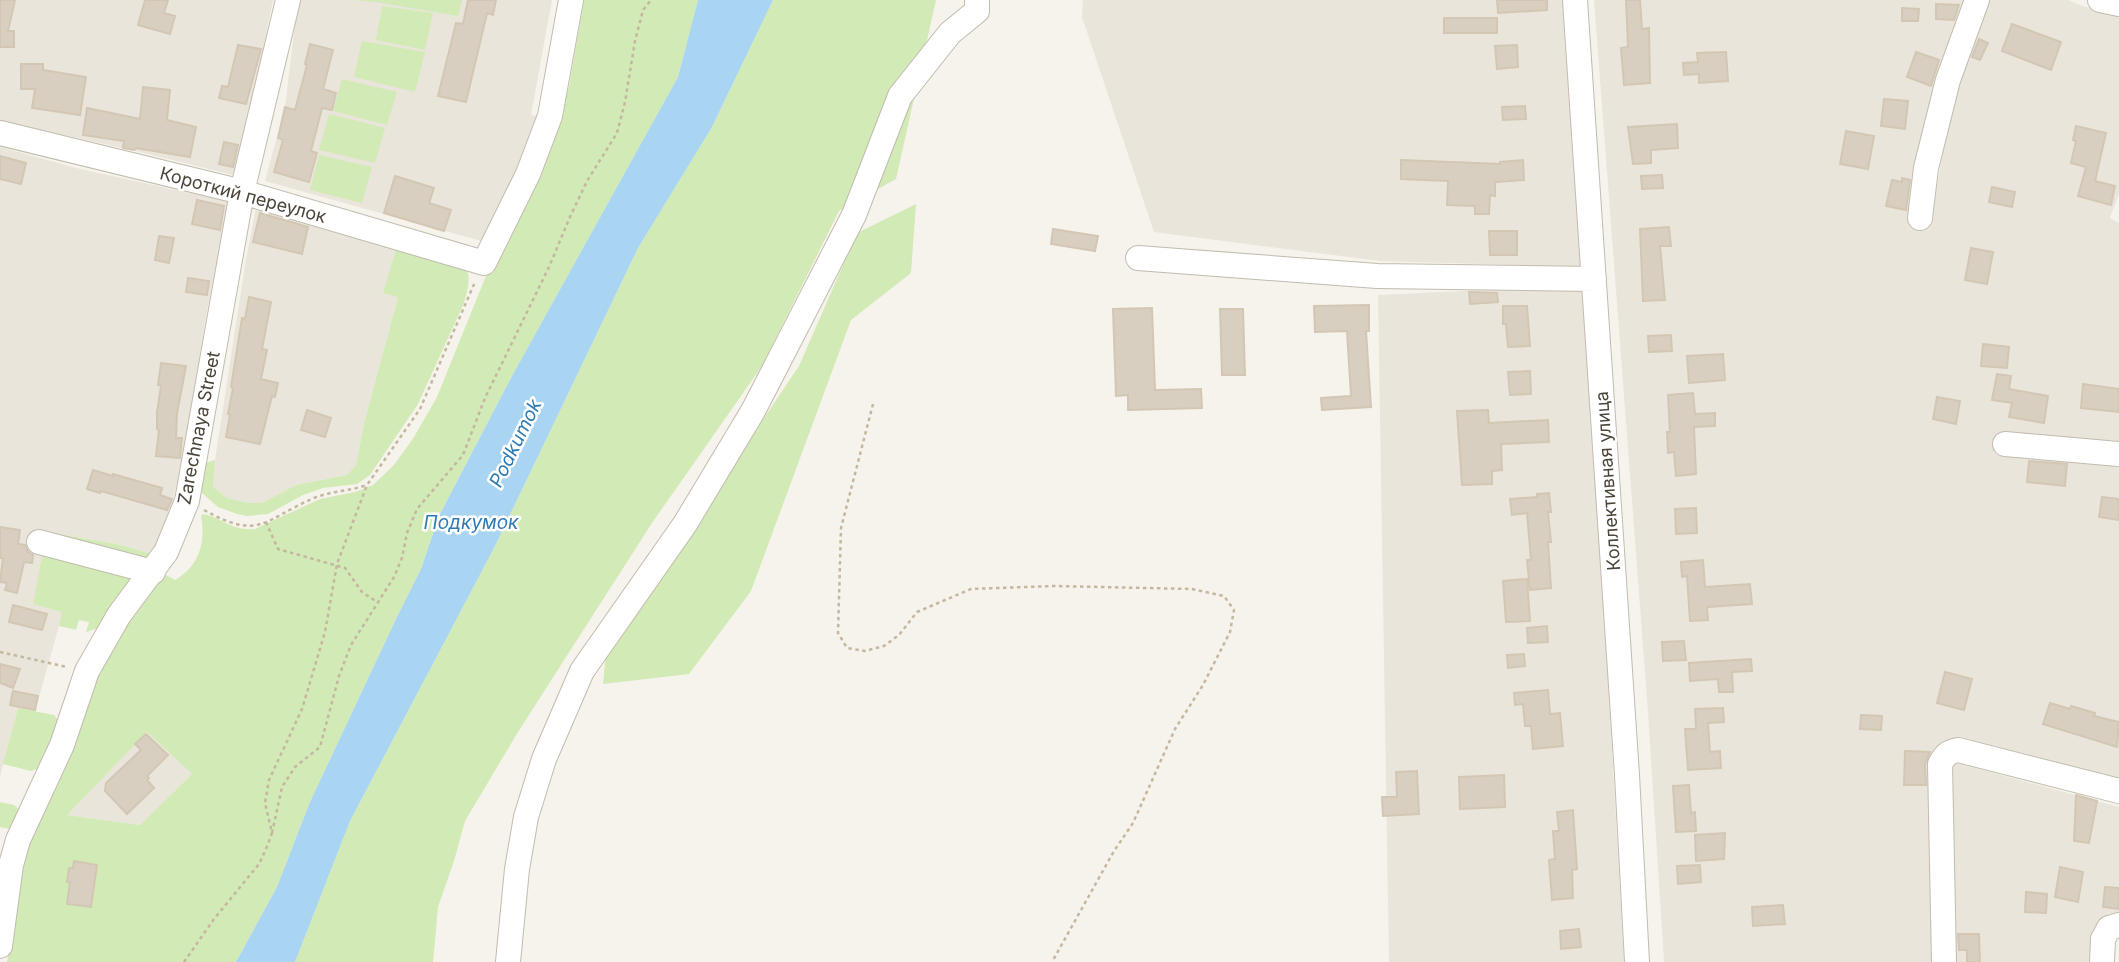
<svg xmlns="http://www.w3.org/2000/svg" width="2119" height="962" viewBox="0 0 2119 962" font-family="Inter,sans-serif">
<rect width="100%" height="100%" fill="#f6f3ec"/>
<path fill="#eae5da" d="M0 0H273L237 176 136 151 0 121Z
M298 0H552L531 115 543 117 526 160 481 241 265 181 285 107Z
M1083 0H1565L1585 267 1380 261 1154 232 1082 17Z
M1594 0H1968L1918 161 1930 225 1951 108 1985 0H2068L2085 7 2119 11V193L2110 218 2119 223V445L1998 433 1996 446 2119 457V786L1948 743 1937 962H1664L1648 712Z
M0 147 76 168 230 202 206 316 187 435 170 514 152 554 117 544 47 532 63 612 35 711 18 708 0 777Z
M257 203 397 246 384 292 398 296 364 423 356 465 347 475 296 485 262 503H248L227 498 213 487 215 460 246 259Z
M1586 285 1624 962H1389L1378 295Z
M147 732 192 774 140 825 66 815Z
M1957 763 2119 807V915L2109 913 2096 933 2093 962H1952L1949 766Z"/>
<path fill="#d2eab5" fill-rule="evenodd" d="M355 0H462L458 16 375 2Z
M584 0H698L678 77 512 376 439 516 421 569 396 619 310 802 277 887 236 962H7L29 832 85 693 146 589 166 575 175 580C199 566 206 543 201 516L203 514C224 518 230 531 255 529L320 499 355 492 373 485 394 465 414 437 437 397 490 266 550 140 569 87ZM147 732 192 774 140 825 67 815Z
M773 0H936L896 179 839 211 762 366 652 523 518 732 465 821 454 861 438 907 433 962H295L350 821 494 548 638 248 712 127Z
M382 6 433 13 425 50 376 40Z
M362 41 425 52 415 92 354 77Z
M342 79 397 92 387 125 333 111Z
M329 114 385 128 375 163 319 150Z
M319 155 372 167 362 203 310 190Z
M916 204 911 273 851 320 751 591 689 674 603 684 606 653 799 366 857 233Z
M397 246 464 263C472 276 468 288 464 303L418 404 370 475 357 484 323 488 303 495 268 514 247 516 237 514 218 507 202 493 200 482 206 463 215 460 213 487 227 498 248 503H262L296 485 347 475 356 465 364 423 398 297 383 293Z
M171 511 154 564 47 532 117 544 152 554Z
M44 546 137 571 101 627 86 632 89 622 79 620 76 630 59 626 62 612 33 604Z
M18 708 54 715 57 719V730L39 768 31 771 3 764Z
M0 802 14 805 20 810 10 829 0 827Z"/>
<path fill="#a9d4f2" d="M698 0H773L712 127 638 248 494 548 350 821 295 962H236L277 887 310 802 396 619 421 569 439 516 512 376 678 77Z"/>
<path fill="#d8cfc1" stroke="#d3c7b4" stroke-width="2" d="M0 0H15L8 31H14V47H0Z
M145 0H168L164 13 175 16 170 34 138 25Z
M468 0H496L493 15 487 13 466 102 438 96 456 23 463 24Z
M1497 0H1547V10L1498 13Z
M1626 0H1640L1642 29 1649 28 1650 83 1624 85 1621 48 1628 47Z
M1936 4 1959 5 1954 20 1936 19Z
M1902 8 1919 9 1918 21H1902Z
M1444 18H1497V33H1444Z
M2012 24 2061 42 2051 70 2002 51Z
M1979 39 1988 43 1980 60 1972 57Z
M310 44 333 50 323 89 336 93 332 110 322 108 311 151 317 153 309 182 274 172 283 140 278 138 285 107 295 110 307 65 305 64Z
M238 45 261 49 246 104 219 98 222 86 228 87Z
M1517 45 1518 67 1497 69 1495 46Z
M1726 52 1728 81 1699 83V74L1684 75 1683 63 1698 62 1697 53Z
M1916 52 1939 60 1931 86 1907 77Z
M21 64H43V70L86 77 80 115 32 108 35 89H21Z
M143 87 170 90 167 120 196 127 190 157 136 148 134 150 123 148 124 141 83 135 87 108 140 119Z
M1884 99 1908 101 1905 129 1881 126Z
M1525 106 1526 119 1503 120 1502 107Z
M1677 124 1678 148 1651 150V163L1633 164 1628 127Z
M2076 126 2106 133 2095 181 2115 186 2111 205 2078 196 2086 167 2071 163 2076 141 2073 140Z
M1846 131 1874 136 1868 169 1840 164Z
M224 142 238 145 233 167 219 164Z
M0 156 26 163 21 184 0 179Z
M1401 160 1500 164V162L1523 160 1524 180 1495 182V196L1490 195 1489 214H1475V206L1447 205 1448 181 1401 179Z
M1662 175 1663 188 1642 189 1641 176Z
M395 176 434 188 429 203 451 210 444 231 384 213Z
M1902 178 1910 180 1906 210 1886 206 1892 180 1902 182Z
M1992 187 2015 192 2012 207 1989 202Z
M197 200 224 206 220 230 192 224Z
M260 213 308 227 302 254 253 242Z
M1669 227 1671 246H1660L1665 300 1643 301 1640 229Z
M1053 229 1098 236 1095 251 1051 244Z
M1489 231H1517V255H1490Z
M159 236 174 238 169 263 155 260Z
M1971 248 1993 252 1987 284 1965 280Z
M188 278 209 281 207 295 186 292Z
M1469 292 1497 293 1498 302 1470 304Z
M249 297 271 302 262 349 267 350 261 379 278 383 275 397 272 396 260 444 226 437 230 415 228 414 233 388 231 387 242 318 245 319Z
M1369 305V331H1366L1371 407 1322 410 1321 398 1351 396 1347 331 1315 332 1314 306Z
M1503 306H1527L1530 346 1508 347 1506 324H1503Z
M1152 308 1155 390 1201 389 1202 408 1128 410V395L1116 396 1113 309Z
M1220 309H1243L1245 375H1222Z
M1671 335 1672 351 1649 352 1648 336Z
M1983 344 2009 347 2007 368 1981 366Z
M1723 354 1725 380 1689 383 1687 356Z
M161 363 186 366 177 413 176 438H182L180 458 156 456 159 430 157 429V412L161 386 158 385Z
M1530 371 1531 394 1510 395 1508 372Z
M1997 374 2011 376 2009 389 2048 396 2044 423 2009 417 2012 403 1992 400Z
M2083 384 2119 389V412L2081 408Z
M1693 393 1695 414 1715 413V426L1694 427 1696 474 1676 476 1674 452 1668 453 1667 432H1670L1668 395Z
M1937 397 1960 401 1956 424 1933 419Z
M307 410 331 418 325 437 301 430Z
M1488 410 1489 423 1548 420 1549 442 1501 444 1502 470 1492 471V484L1462 485 1457 411Z
M2029 461 2067 464 2065 486 2027 482Z
M93 470 113 476V474L162 488 160 495 172 499 167 510 101 491 100 493 87 489Z
M1549 493 1551 512H1548L1551 542H1548L1551 588 1530 590 1527 560H1531L1527 513 1512 515 1510 499 1537 497V494Z
M2102 497 2119 499V520L2099 517Z
M1696 508 1697 533 1676 534 1675 509Z
M0 527 20 530 18 544 25 545 28 552 33 555 32 563 24 562 17 593 5 590 7 583 0 582 3 558H0Z
M1703 560 1705 587 1750 584 1752 604 1707 607 1708 620 1690 621 1687 576 1682 577 1681 562Z
M1527 579 1530 621 1506 622 1503 581Z
M13 605 47 614 42 630 9 622Z
M1547 626 1548 642 1528 643 1527 628Z
M1684 641 1686 660 1663 661 1662 642Z
M1524 654 1525 666 1508 668 1507 655Z
M1751 659 1752 671 1732 672 1733 692H1719L1718 679 1690 681 1689 663Z
M0 664 20 669 13 688 0 683Z
M1945 672 1972 679 1964 710 1937 703Z
M1548 690 1550 714 1560 713 1563 746 1533 749 1531 726H1525L1523 704 1515 705 1514 693Z
M13 691 38 696 35 710 10 705Z
M2050 703 2070 709 2071 706 2095 713 2094 716 2119 722 2117 747 2043 724Z
M1723 708 1724 722 1708 723 1710 752 1720 751 1721 768 1688 770 1685 729H1696L1695 709Z
M1861 715 1882 716 1881 730 1860 729Z
M146 734 168 755 147 776 149 778 147 780 154 788 127 814 105 791 106 783 141 750 135 744Z
M1905 751 1930 752 1925 764 1926 785H1904Z
M1417 771 1419 814 1383 816 1382 797H1397L1396 772Z
M1504 775 1505 807 1460 809 1459 777Z
M1689 785 1691 813 1695 812 1696 831 1676 832 1673 786Z
M2076 795 2097 801 2089 843 2074 841Z
M1573 810 1577 869 1572 870 1573 898 1552 900 1549 860 1555 859 1553 831H1559L1557 812Z
M1725 833 1724 859 1696 861 1695 835Z
M74 861 97 865 91 907 67 904 70 882H67L69 868H73Z
M1700 865 1701 882 1678 884 1677 866Z
M2060 867 2083 872 2078 902 2055 897Z
M2105 887 2119 888V909L2103 907Z
M2026 892 2047 894 2046 913 2025 912Z
M1783 905 1785 924 1753 926 1752 907Z
M1579 929 1581 947 1561 949 1560 931Z
M1958 934H1979L1980 962H1967V950H1959Z"/>
<g fill="none" stroke-linecap="round" stroke-linejoin="round">
<g stroke="#c2bbae" stroke-width="26">
<path id="minor" d="M1575 0 1627 775 1637 962
M2100 0 2119 4
M0 133 242 192 484 263 528 174 550 116 571 0
M1920 218 1926 168 1948 80 1977 0
M1138 258 1377 276 1594 279
M2005 444 2119 454
M39 542 153 572
M0 946 11 865 18 840 62 745 87 671 119 615 166 552 187 501 242 192 288 0
M508 962 517 869 526 817 544 759 582 671 685 524 753 411 854 215 900 96 950 33 977 11V0
M1944 962 1940 764C1945 755 1948 752 1958 750L2119 791
M2102 962 2103 939 2109 928 2119 925"/>
</g>
<path stroke="#c4b79f" stroke-width="2.5" stroke-dasharray="3.5 3.5" stroke-linecap="butt" d="M873 404 841 528 838 633 847 648 865 651 884 646 899 635 917 612 971 589 1054 586 1192 589 1224 596 1234 610 1230 632 1203 685 1175 729 1133 823 1114 851 1052 962
M204 510C260 541 263 520 314 498 331 491 350 491 367 485
M266 522 278 549 345 568 362 592 377 602
M0 652 67 667
M272 833 282 787 295 767 320 747 339 676 351 645 394 577 402 558 407 533 417 509 463 455 485 398 549 267 570 217 587 181 617 133 625 102 635 41 643 10 651 0
M184 962 214 919 259 864 266 849 272 833 265 803 269 780 302 709 325 632 337 564 367 485 420 409 475 282"/>
<use href="#minor" stroke="#fff" stroke-width="24"/>
</g>
<g text-anchor="middle" stroke-width="5" stroke-linejoin="round" paint-order="stroke">
<g font-size="18" fill="#4b4439" stroke="#fff">
<text transform="translate(243 195) rotate(15)" y="6">Короткий переулок</text>
<text transform="translate(199 428) rotate(-79)" y="6">Zarechnaya Street</text>
<text transform="translate(1608 481) rotate(-94)" y="6">Коллективная улица</text>
</g>
<g font-size="19" font-style="italic" fill="#2e7ab2" stroke="#fff">
<text transform="translate(515 443) rotate(-64)" y="7">Podkumok</text>
<text x="471" y="529">Подкумок</text>
</g>
</g>
</svg>
